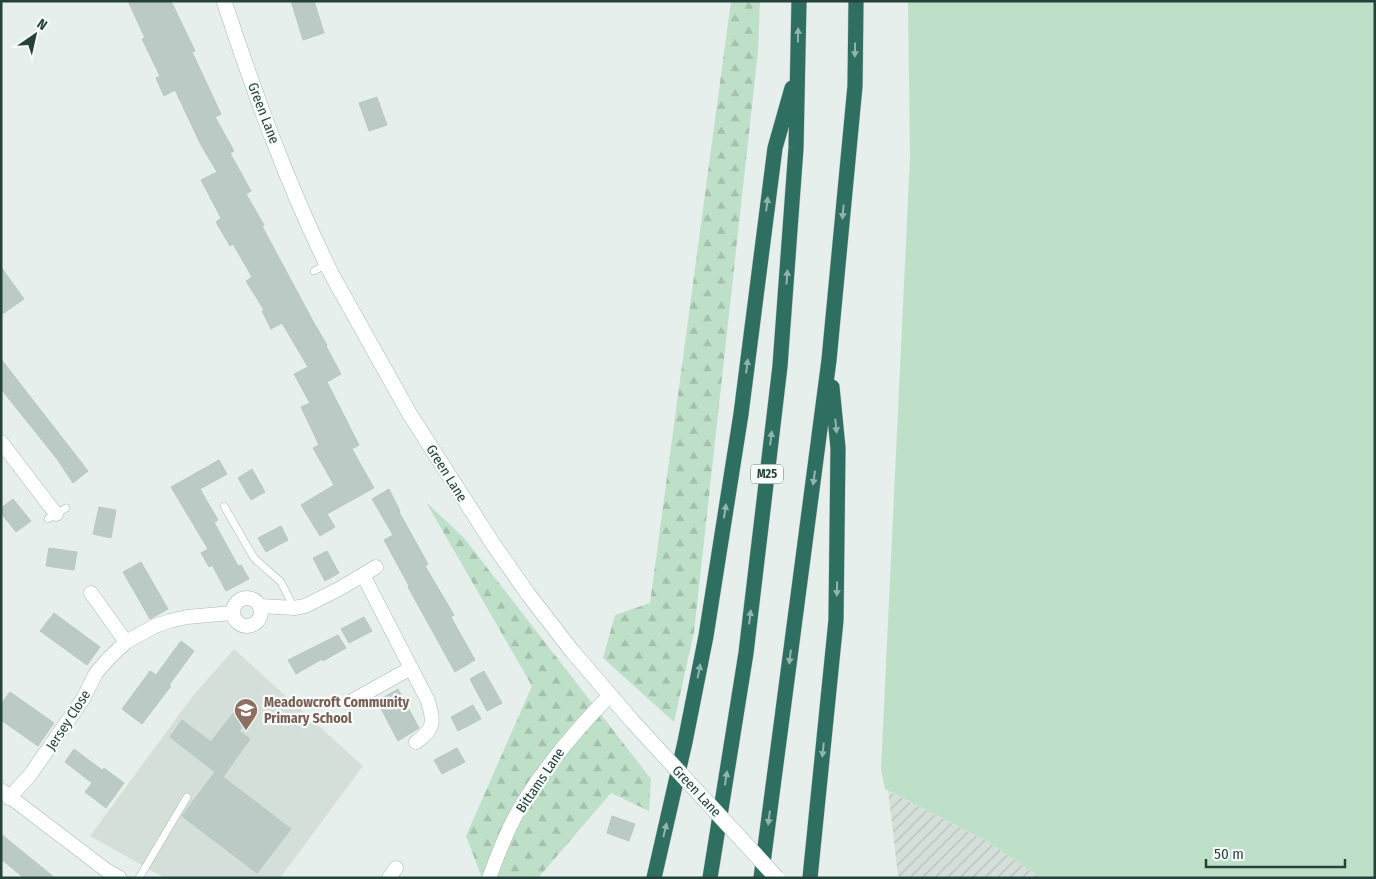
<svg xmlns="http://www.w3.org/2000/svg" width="1376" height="879" viewBox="0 0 1376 879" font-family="'Fira Sans Condensed',sans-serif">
<defs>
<pattern id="industrial-furrows" width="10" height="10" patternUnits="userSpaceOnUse" patternTransform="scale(1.25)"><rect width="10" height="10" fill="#d4dfda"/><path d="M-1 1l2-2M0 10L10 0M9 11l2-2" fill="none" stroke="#b6c1bc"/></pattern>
<pattern id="forest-firs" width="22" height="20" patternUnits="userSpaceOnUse" patternTransform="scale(1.25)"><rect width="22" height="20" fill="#bfe0c8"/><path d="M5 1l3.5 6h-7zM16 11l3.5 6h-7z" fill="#a4c1ad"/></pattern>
</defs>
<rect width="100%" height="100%" fill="#e6efeb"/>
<path fill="#d4dfda" d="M234 649 363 766 280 878H165L90 836 192 697Z"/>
<path fill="url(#industrial-furrows)" d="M888 791 990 843 1041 878H901L898 875Z"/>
<path fill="#bfe0c8" d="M908 1H1375V878H1041L990 843 885 789 881 770 910 157Z"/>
<path fill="url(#forest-firs)" d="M731 1H760L758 51 694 632 674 722 603 658 615 615 650 603Z
M426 502 464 538 651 779 649 811 611 793 538 878H482L466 836 532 686Z"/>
<path fill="#bbcac4" stroke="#b8c9c2" d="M128 1H171L195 51 192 52 221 114 215 117 234 151 230 153 251 191 246 194 264 225 262 226 314 323 327 345 326 346 341 374 327 382 359 445 352 449 374 488 327 514 335 527 320 536 301 505 334 485 313 448 319 445 301 407 310 403 294 374 308 367 282 323 271 329 262 311 264 310 246 281 252 277 233 244 230 246 216 222 221 218 201 180 217 172 201 145 175 90 164 96 156 78 160 76 142 39 145 38Z
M291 1H314L324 33 303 40Z
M377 97 387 125 369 131 359 103Z
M1 267 24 299 1 315Z
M1 359 88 471 73 483 57 459 1 389Z
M219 460 227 474 200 489 218 520 214 522 238 566 241 565 249 579 226 591 212 565 209 567 201 553 208 549 171 487Z
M252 469 265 492 251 500 238 478Z
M389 489 400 511 399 512 428 564 425 566 454 615 451 617 475 660 455 672 408 587 409 586 384 540 393 535 372 499Z
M13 499 31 521 16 532 1 513V508Z
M99 507 116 510 111 538 93 534Z
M281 526 288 540 266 552 258 538Z
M49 548 77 552 74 570 46 566Z
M327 551 339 573 325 581 313 558Z
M141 562 168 609 150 619 123 572Z
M54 613 100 647 87 665 40 631Z
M364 617 372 631 349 643 341 629Z
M338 635 346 648 323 661 322 659 296 674 288 660Z
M181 641 194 651 169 685 171 686 142 724 122 709 150 671 156 675Z
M484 671 502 703 487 711 470 679Z
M398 689 419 728 398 741 377 701Z
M10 692 54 723 38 746 1 720V704Z
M473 705 481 719 458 731 451 717Z
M234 712 246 722 239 731 250 739 223 777 291 829 257 873 182 816 215 772 170 737 182 720 211 742Z
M457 748 465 762 442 774 434 760Z
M74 749 102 770 104 768 124 783 106 808 85 792 92 783 65 762Z
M612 816 635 824 629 841 607 833Z
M1 834 55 878H24L1 859Z"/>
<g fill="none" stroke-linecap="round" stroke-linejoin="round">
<g stroke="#a8b8b2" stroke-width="8">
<path id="lane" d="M314 271 327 264
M224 506 254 558 281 582 294 608
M48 519 66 508
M139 878 187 797"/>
</g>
<g stroke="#a8b8b2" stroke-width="15">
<path id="street" d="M1 442 56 514
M363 575 428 701C434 721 435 729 416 742
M91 593 126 642
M233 612a14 14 0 1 1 28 0a14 14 0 1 1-28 0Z
M261 606 294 608 305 606 339 589 376 567
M350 702 411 668
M1 790 106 870 120 878
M9 798 30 775 83 699 96 673 109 658 126 642 155 626 170 621 187 617 232 613
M389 878 396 868
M489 878C497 857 505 835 516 815 541 770 575 731 610 695"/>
</g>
<g stroke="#a4bbb3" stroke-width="16">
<path id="secondary" d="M224 1C255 95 289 189 333 277L409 413 493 544 528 594 572 651 633 722"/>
</g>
<g stroke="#c2cac8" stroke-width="16">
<path id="highway" d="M654 878 685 742 706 636 741 414 775 148 792 88
M710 878 746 653 780 366 796 148 799 1
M761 878 829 360 855 86 856 1
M810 878 836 620 838 448 832 387"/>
</g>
<use href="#lane" stroke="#fff" stroke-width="7"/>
<use href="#street" stroke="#fff" stroke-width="14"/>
<use href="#secondary" stroke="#fff" stroke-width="15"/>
<use href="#highway" stroke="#2f6f62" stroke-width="15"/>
<g stroke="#a4bbb3" stroke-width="16" stroke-linecap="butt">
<path id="secondary-bridge" d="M633 722 777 878"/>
</g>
<use href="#secondary-bridge" stroke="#fff" stroke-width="15"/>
</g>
<defs><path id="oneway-solid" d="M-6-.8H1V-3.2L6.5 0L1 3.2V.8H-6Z" transform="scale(1.25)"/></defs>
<g fill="#93b5ae">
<use href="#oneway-solid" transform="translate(798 35) rotate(-89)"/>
<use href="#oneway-solid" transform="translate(855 50) rotate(91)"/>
<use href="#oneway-solid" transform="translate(767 204) rotate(-83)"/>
<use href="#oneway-solid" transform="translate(843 212) rotate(95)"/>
<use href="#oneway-solid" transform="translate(787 277) rotate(-86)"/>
<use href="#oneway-solid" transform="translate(747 366) rotate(-83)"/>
<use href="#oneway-solid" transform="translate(836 426) rotate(84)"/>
<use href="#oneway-solid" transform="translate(771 438) rotate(-83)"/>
<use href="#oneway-solid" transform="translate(814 478) rotate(98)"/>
<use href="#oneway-solid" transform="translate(725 511) rotate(-81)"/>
<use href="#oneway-solid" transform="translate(837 589) rotate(91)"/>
<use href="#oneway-solid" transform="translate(750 617) rotate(-83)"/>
<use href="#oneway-solid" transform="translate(790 657) rotate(97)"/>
<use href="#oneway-solid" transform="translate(699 671) rotate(-79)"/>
<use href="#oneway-solid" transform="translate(823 750) rotate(96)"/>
<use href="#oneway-solid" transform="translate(726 778) rotate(-81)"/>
<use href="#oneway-solid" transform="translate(769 818) rotate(97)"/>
<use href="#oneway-solid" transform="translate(665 830) rotate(-77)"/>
</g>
<defs>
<g id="school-pin" transform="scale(1.25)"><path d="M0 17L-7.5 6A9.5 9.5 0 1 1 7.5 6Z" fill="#8d6e63" stroke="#f7fbf9"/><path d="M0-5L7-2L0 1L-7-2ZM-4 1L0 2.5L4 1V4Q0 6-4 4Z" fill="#fff"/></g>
</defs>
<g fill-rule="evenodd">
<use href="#school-pin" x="246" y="710"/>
</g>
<g text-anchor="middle" stroke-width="4.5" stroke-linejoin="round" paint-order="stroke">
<rect fill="#f7fbf9" stroke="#637a73" stroke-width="1" x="751" y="464.5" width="32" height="19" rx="4"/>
<g font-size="12" font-weight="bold" fill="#24423a">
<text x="767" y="478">M25</text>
</g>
<g font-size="14" fill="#24423a" stroke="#f7fbf9">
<text transform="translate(264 113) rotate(69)" y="5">Green Lane</text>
<text transform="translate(447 473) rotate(58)" y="5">Green Lane</text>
<text transform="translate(68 720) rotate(-57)" y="5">Jersey Close</text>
<text transform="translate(540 780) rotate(-56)" y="5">Bittams Lane</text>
<text transform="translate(697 791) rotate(47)" y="5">Green Lane</text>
</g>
<g font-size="14" font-weight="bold" fill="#785e54" stroke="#f7fbf9" text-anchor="start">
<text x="264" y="707">Meadowcroft Community<tspan x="264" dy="16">Primary School</tspan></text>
</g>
</g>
<rect width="1376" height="879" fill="none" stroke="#24423a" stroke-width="5"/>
<g transform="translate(35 35) rotate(34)" stroke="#f7fbf9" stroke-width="4" paint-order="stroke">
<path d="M0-4L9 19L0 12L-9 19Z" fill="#24423a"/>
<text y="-8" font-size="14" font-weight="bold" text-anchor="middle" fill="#24423a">N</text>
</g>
<path d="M1206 859v8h139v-8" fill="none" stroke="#24423a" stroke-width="2.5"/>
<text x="1214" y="859" font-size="15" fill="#24423a" stroke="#f7fbf9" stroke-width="4" paint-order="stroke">50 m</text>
</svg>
